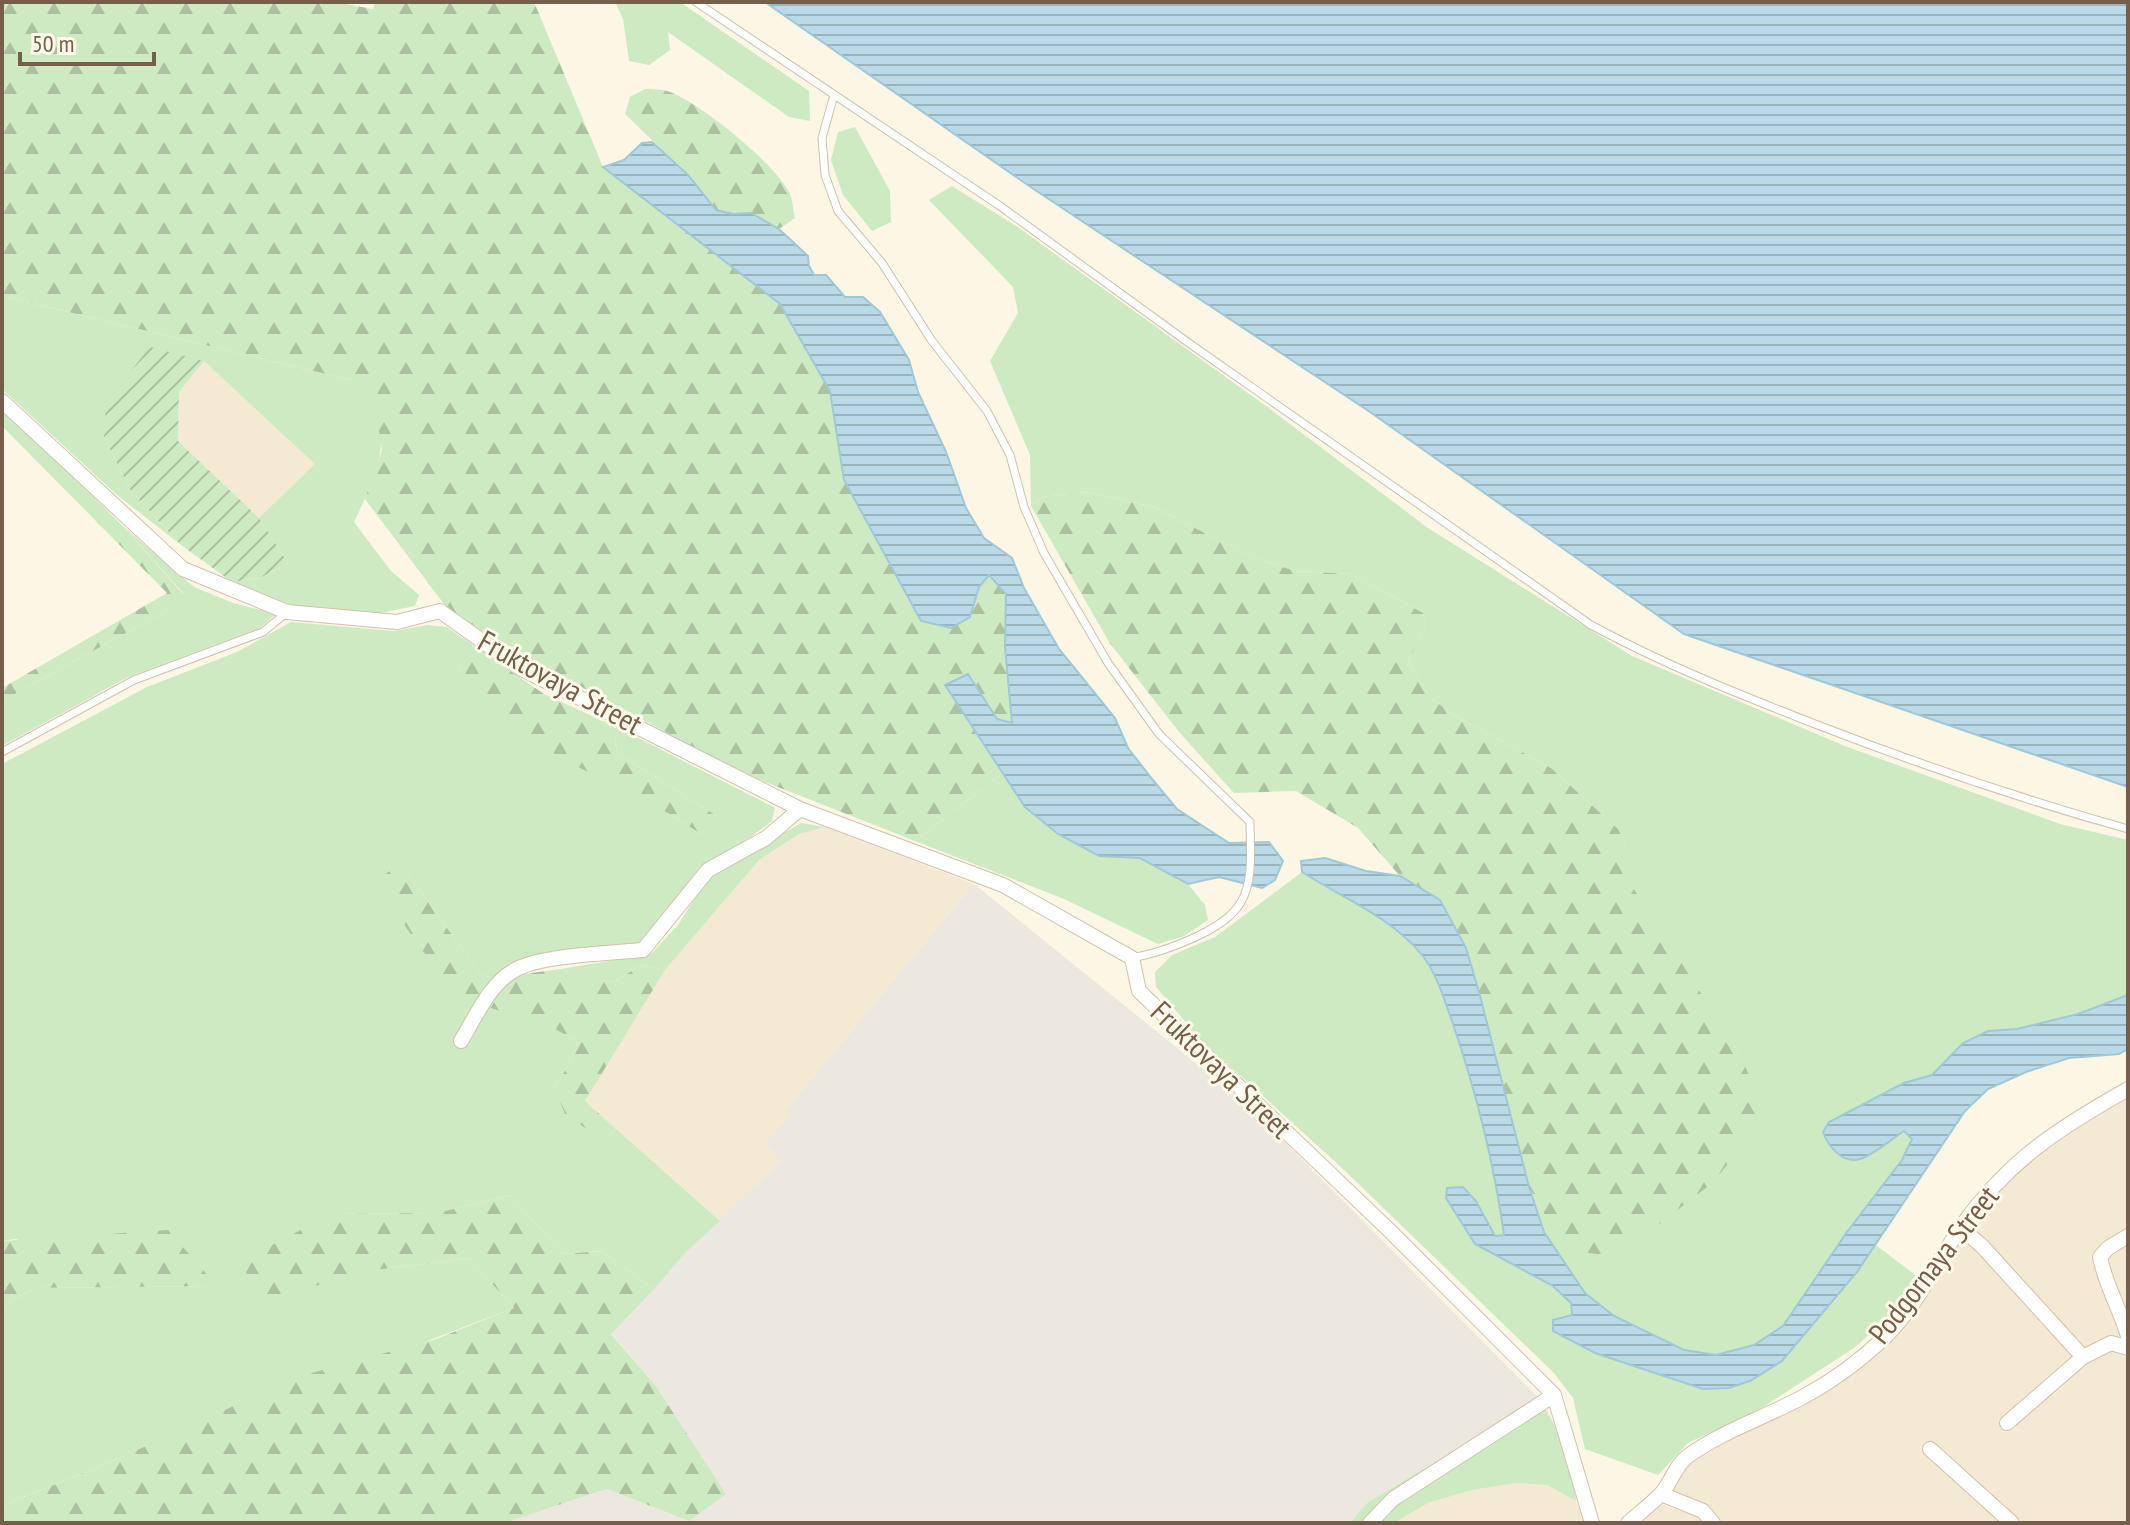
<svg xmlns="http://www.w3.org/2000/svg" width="2130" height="1525" viewBox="0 0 2130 1525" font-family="'PT Sans Narrow',sans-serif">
<defs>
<pattern id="forest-firs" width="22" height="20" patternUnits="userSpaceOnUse" patternTransform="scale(2)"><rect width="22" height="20" fill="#ceeac3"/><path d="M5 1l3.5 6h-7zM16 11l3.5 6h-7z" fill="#acc1a0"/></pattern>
<pattern id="garden-furrows" width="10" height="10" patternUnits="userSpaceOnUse" patternTransform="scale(2)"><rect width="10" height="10" fill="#ceeac3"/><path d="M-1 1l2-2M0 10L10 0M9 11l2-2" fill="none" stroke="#acc1a0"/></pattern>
<pattern id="water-rules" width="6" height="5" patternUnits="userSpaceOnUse" patternTransform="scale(2)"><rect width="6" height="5" fill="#b9dae6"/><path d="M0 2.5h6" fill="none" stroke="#9bb4bc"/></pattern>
</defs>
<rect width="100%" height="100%" fill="#fcf6e5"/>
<path fill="#f4e9d3" d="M204 361 316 464 259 518 178 441 179 392Z
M825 827 974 884 786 1110 789 1118 782 1160 720 1221 584 1101 665 970 759 860 799 834Z
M2128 1094V1523H1720L1706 1507 1671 1491 1686 1462 1889 1338 1974 1217 2033 1154Z
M1517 1483 1547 1485 1576 1501 1587 1523H1394L1428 1503 1472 1490Z
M1660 1504 1698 1517 1704 1523H1640Z"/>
<path fill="#ece7df" d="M974 884 1249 1106 1537 1396 1521 1411 1368 1502 1350 1523H504L607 1489 689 1521 655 1385 611 1333 686 1252 781 1161 765 1143 789 1118 786 1110Z"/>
<path fill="#ceeac3" d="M615 2H680L809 91 810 121 789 117 668 32 670 50 649 65 629 61 623 19Z
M855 127 890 191 891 222 872 231 843 195 831 160 838 132Z
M952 186 1019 228 1270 409 1428 528 1632 656 1845 746 2060 824 2128 840V995L2078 1014 2017 1029 1988 1031 1963 1043 1932 1075 1904 1083 1852 1109 1860 1159 1904 1131 1912 1139 1902 1160 1847 1232 1783 1326 1754 1345 1716 1355 1684 1350 1614 1316 1585 1293 1544 1232 1529 1187 1548 1221 1740 1054 1629 883 1625 842 1618 829 1551 768 1452 714 1430 697 1408 661 1426 626 1423 613 1351 574 1295 571 1254 558 1154 507 1086 492 1043 497 1031 506 1030 455 990 361 1018 313 1013 287 929 200Z
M2 296 355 381C362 391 373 402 377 413 390 451 370 488 354 522L391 571 419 595 415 606 380 613 292 605 232 582 260 578 288 563 259 518 315 464 204 361 104 437 131 491 181 545 117 495 2 389Z
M124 527 194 587 233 603 276 614 259 629 128 677 2 746V701L164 612 183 593Z
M291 622 394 631 428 625 447 627 473 645 460 669 666 812 706 837 720 818 617 753 615 737 623 730 775 808 772 821 744 842 700 867 664 918 638 943 603 949 542 954 515 961 494 978 481 975 408 874 379 880 515 1014 555 1029 578 1042 568 1066 554 1088 604 1141 616 1129 720 1221 686 1252 654 1289 601 1251 563 1254 510 1195 437 1213 331 1214 376 1270 469 1258 514 1308 122 1457 2 1506V1306L35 1288 216 1286 15 1239 2 1241V764L147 687 237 652Z
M1003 773 1025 807 1099 856 1140 858 1188 884 1205 905 1208 920 1184 936 1158 944 1064 899 915 841Z
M801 823 825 827 799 834 759 860 665 970 640 965 615 982 588 978 561 969 651 954 678 925 709 876Z
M1302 872C1343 898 1391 917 1422 955 1437 974 1444 999 1452 1022 1476 1091 1494 1163 1504 1236H1495L1476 1201 1475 1244 1553 1286 1571 1303 1572 1315 1595 1353 1703 1389 1782 1361 1857 1272 1876 1245 1919 1278 1895 1312 1854 1348 1763 1407 1688 1443 1658 1475 1585 1449 1573 1398 1554 1373 1342 1168 1198 1037 1156 987 1155 972 1172 955 1215 937Z
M1537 1396C1559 1428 1573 1463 1576 1501L1547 1485 1517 1483 1472 1490 1428 1503 1394 1523H1350L1368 1502 1521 1411Z"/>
<path fill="url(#forest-firs)" d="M2 2H335L373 9 375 2H534L603 167 780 304 830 391 844 480 970 617 979 587 989 574 1006 595 1005 647 1012 723 997 719 968 675 946 685 1003 773 915 841 740 772 505 646 447 608 365 499 382 450 376 411 355 381 2 296Z
M645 89C653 89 662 89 670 92 701 104 775 163 790 194 793 201 793 211 795 218L779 229 751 213 733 214 716 210 688 175 625 114 630 97Z
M2 408 124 527 183 594 164 612 2 701V688L167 593 2 426Z
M1086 492 1154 507 1254 558 1295 571 1351 574 1423 613 1426 626 1408 661 1430 697 1452 714 1551 768 1618 829 1625 842 1630 883 1740 1054 1767 1118 1711 1184 1649 1232 1604 1255 1574 1251 1548 1221 1529 1187 1507 1101 1440 900 1400 876 1358 828 1296 791 1234 793 1179 732 1109 642 1031 506 1043 497Z
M473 645 544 694 623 730 615 737 617 753 720 818 726 832 706 837 666 812 557 756 476 687 460 668Z
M391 870 408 874 481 975 494 978 561 969 589 978 615 982 640 965 665 970 585 1101 616 1129 604 1141 565 1114 554 1088 568 1066 578 1042 555 1029 464 999 422 950 384 896 378 880Z
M510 1195 563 1254 601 1251 654 1289 611 1334 655 1385 726 1494 689 1521 607 1489 504 1523H2V1506L122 1457 297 1377 436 1339 514 1308 469 1258 376 1270 262 1300 240 1262 331 1214 437 1213Z
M168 1230 217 1286 35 1288 2 1306V1241Z"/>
<path fill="url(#garden-furrows)" d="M150 347 204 361 179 392 178 441 259 518 288 563 260 578 232 582 181 545 131 491 104 437 106 402Z"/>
<path fill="url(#water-rules)" stroke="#a0c8d8" stroke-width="2" d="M765 2H2128V787L1684 634 1370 412 1032 188Z
M652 142 688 175 716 210 733 214 751 213 779 229 808 256 809 266 814 275H826L845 297H863L880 312 909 360 918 392 946 452 966 508 984 538 1012 558 1024 588 1059 649 1115 718 1128 748 1152 779 1177 809 1229 843 1269 842 1283 861 1275 880 1262 888 1219 877 1188 884 1140 858 1099 856 1058 834 1025 807 945 685 968 674 997 719 1012 723 1005 647 1006 594 989 575 979 587 970 617 951 628 921 621 844 480 830 391 780 304 603 167 624 160 642 143Z
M1325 858 1366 871 1400 876 1440 900 1466 948 1479 992 1529 1187 1544 1232 1585 1293 1614 1316 1684 1350 1716 1355 1754 1345 1783 1326 1847 1232 1902 1160 1912 1139 1904 1131C1893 1138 1872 1156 1860 1159 1842 1164 1828 1146 1823 1132L1829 1122 1904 1083 1932 1075 1963 1043 1988 1031 2017 1029 2078 1014 2128 995V1049L2119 1054 2069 1058 2026 1072 1988 1089 1965 1111 1857 1272 1782 1361 1750 1381 1729 1388 1703 1389 1595 1353 1553 1331V1320L1572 1315 1571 1303 1553 1286 1475 1244 1446 1198 1447 1188 1463 1187 1476 1201 1495 1236 1504 1235C1494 1163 1476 1091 1452 1021 1444 999 1437 974 1422 955 1391 917 1343 898 1302 872L1301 861Z"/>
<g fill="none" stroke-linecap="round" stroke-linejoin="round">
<g stroke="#d0c1ae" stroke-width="9">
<path id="service" d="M696 2 1000 206 1193 346 1591 625C1663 664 1738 694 1815 724 1918 764 2021 799 2128 829
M834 95 822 138 825 175 838 211 882 263 932 341 987 411 1010 455 1024 507 1044 553 1108 663 1159 734 1250 822C1250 846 1254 881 1241 902 1225 931 1163 952 1132 958
M2 752 134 680 263 632 286 613"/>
</g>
<g stroke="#d0c1ae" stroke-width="16">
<path id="minor" d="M2 401 183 569 287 612 397 622 440 611 520 668 800 809 1003 885 1132 958 1139 991 1390 1231 1554 1395 1592 1523
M461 1041C475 1018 489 985 513 971 538 955 611 953 643 950L708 870 766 838 800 809
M1961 1228 1982 1246 2083 1357
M2128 1236 2108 1248 2100 1257C2105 1284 2120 1309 2128 1336
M2007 1423 2083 1357 2111 1343 2128 1348
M1930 1449 2012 1523
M1661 1494 1703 1511 1713 1523
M1370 1523 1393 1499 1554 1395
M1628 1523C1638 1514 1650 1505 1660 1495 1671 1484 1675 1465 1688 1456 1723 1431 1763 1418 1801 1398 1831 1382 1861 1360 1885 1337 1917 1306 1936 1263 1961 1227 2009 1160 2057 1129 2128 1089"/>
</g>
<use href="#service" stroke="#fff" stroke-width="7"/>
<use href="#minor" stroke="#fff" stroke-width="14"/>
</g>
<g text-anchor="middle" stroke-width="6" stroke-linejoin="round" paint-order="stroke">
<g font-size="30" fill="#755e4a" stroke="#fff9eb">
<text transform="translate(560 683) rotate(29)" y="10">Fruktovaya Street</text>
<text transform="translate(1221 1070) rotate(44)" y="10">Fruktovaya Street</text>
<text transform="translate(1934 1265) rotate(-52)" y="10">Podgornaya Street</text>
</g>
</g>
<rect width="2130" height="1525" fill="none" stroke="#755e4a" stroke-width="8"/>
<path d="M20 52v12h134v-12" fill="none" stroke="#755e4a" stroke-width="4"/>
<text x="32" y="52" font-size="24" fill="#755e4a" stroke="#fff9eb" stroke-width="6" paint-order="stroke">50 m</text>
</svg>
